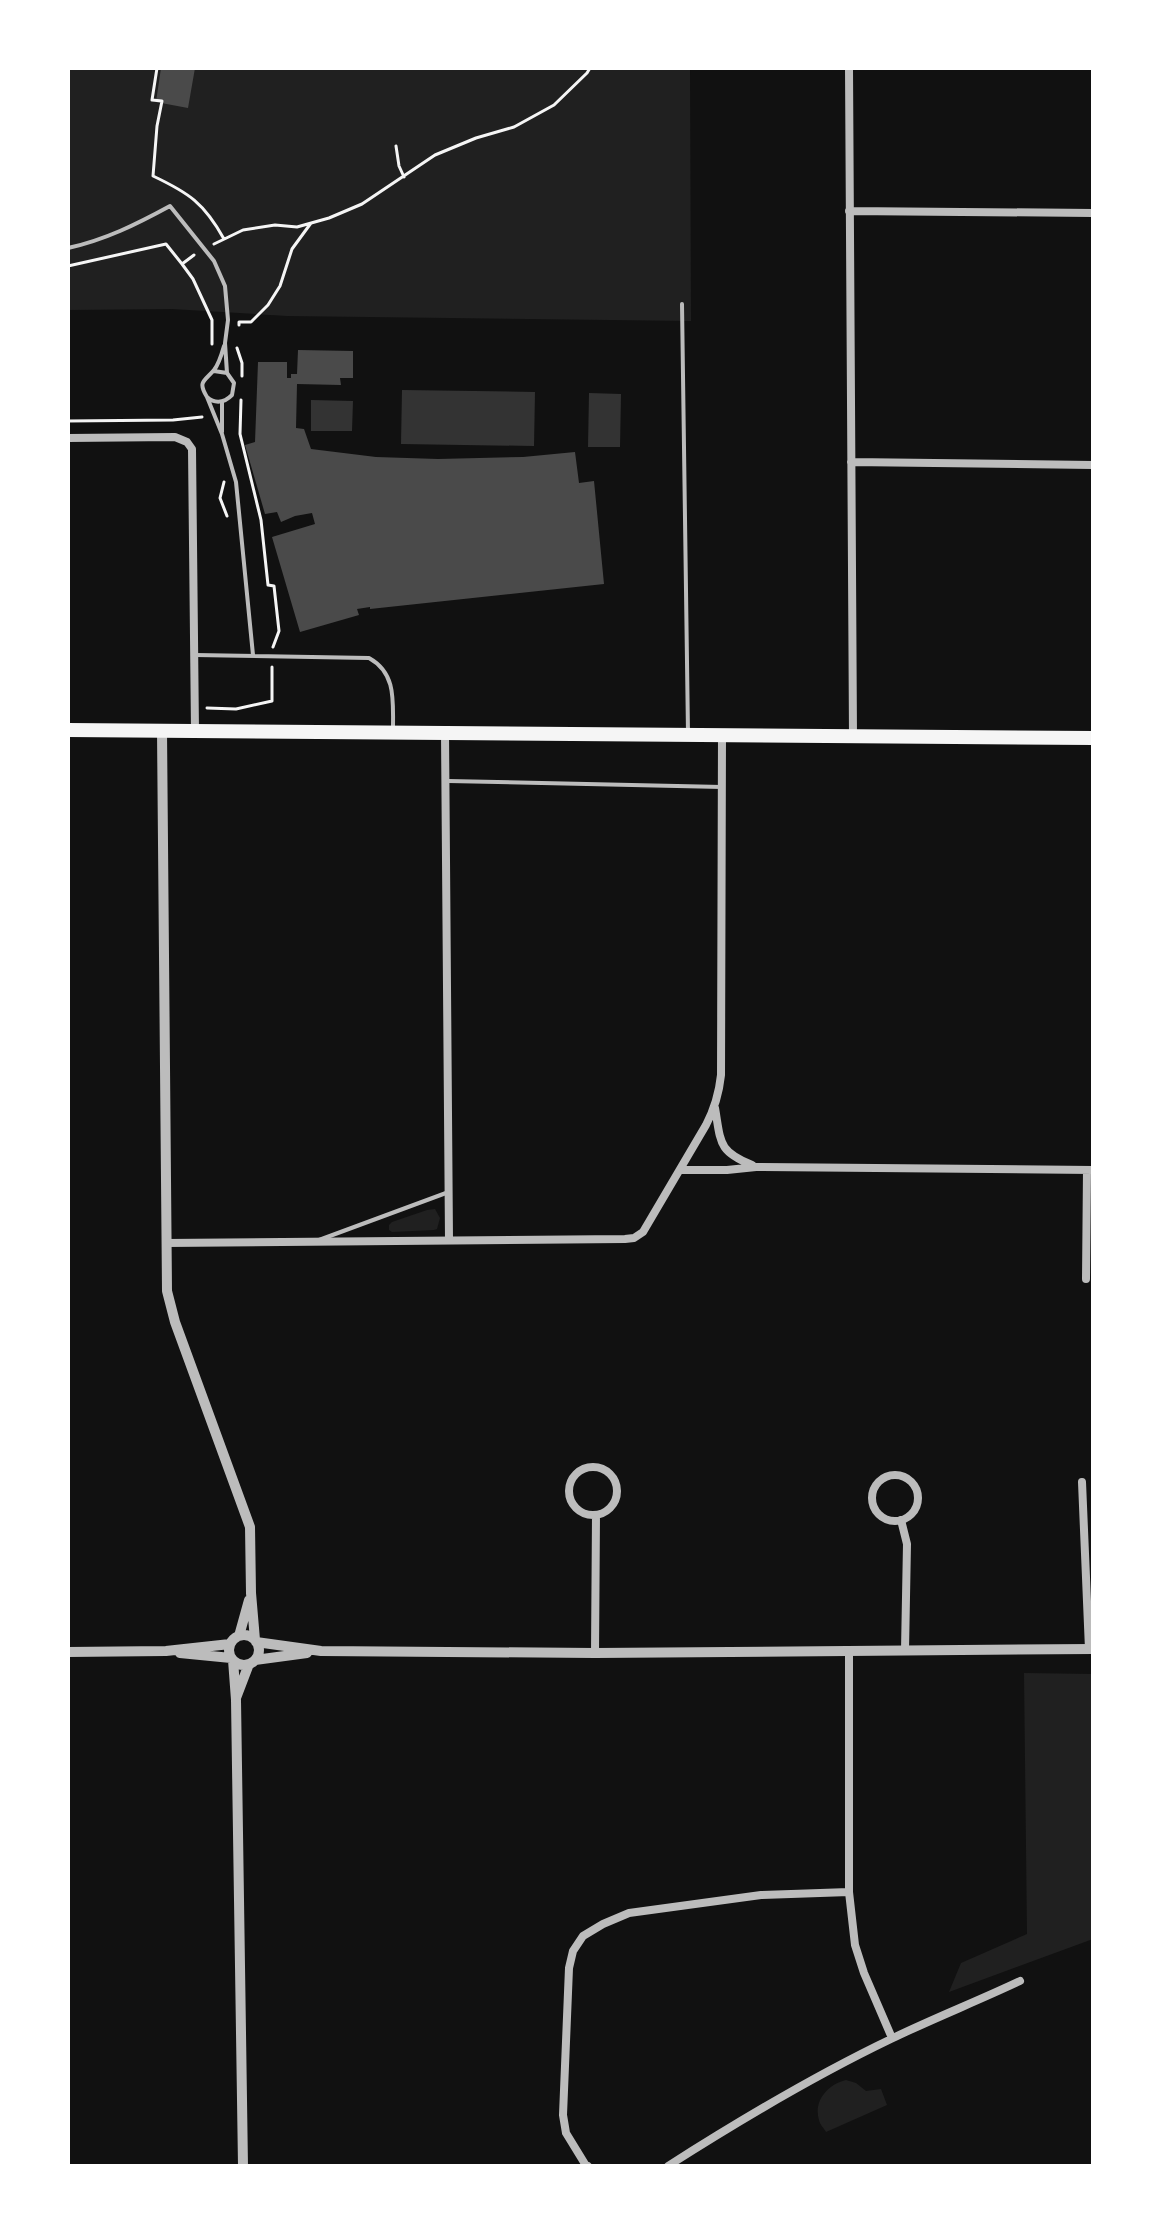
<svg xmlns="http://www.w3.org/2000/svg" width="1161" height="2234" viewBox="0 0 1161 2234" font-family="'PT Sans',sans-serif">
<rect width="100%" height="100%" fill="#111"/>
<path fill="#202020" d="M68 68H690L691 321 287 316 172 309 68 310Z
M435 1209 440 1218 437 1229 434 1230 392 1232 389 1230V1225L392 1222 427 1210Z
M1024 1673 1093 1674V1939L949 1992 961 1963 1027 1934Z
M846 2080 856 2083 866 2091 881 2089 887 2105 826 2132C824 2128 820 2125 819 2120 813 2100 829 2084 846 2080Z"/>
<path fill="#333" d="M402 390 535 392 534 446 401 444Z
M589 393 621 394 620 447H588Z
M311 400 353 401 352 431H311Z"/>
<path fill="#4a4a4a" d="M161 68H195L188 108 156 102Z
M298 350 353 351V378H340L341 385 297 384 296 428 304 429 311 449 376 457 438 459 523 457 575 452 579 483 594 481 604 584 370 609V607L357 609 359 615 300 632 272 537 315 524 312 513 295 516 281 522 277 512 265 514 245 445 255 442 258 362H287V378H291V374H297Z"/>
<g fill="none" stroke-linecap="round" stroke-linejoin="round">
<path stroke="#f5f5f5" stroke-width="3" d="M157 68 152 100 162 101 157 126 153 176C189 193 204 203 224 239
M396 146 399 166 404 177
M214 244 243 230 275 225 297 227 329 218 362 204 435 155 476 138 514 127 554 105 587 73 590 68
M182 264 193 279 212 320V344
M68 266 166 244 182 264 194 255
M239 325V322H251L268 305 280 286 292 249 311 223
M237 348 242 363V376
M241 400 240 434 261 520 268 585 274 586 279 631 273 647
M68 421 173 420 202 417
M224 482 220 498 227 516
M207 708 236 709 272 701V667"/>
<path stroke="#bcbcbc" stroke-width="4" d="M68 248C105 240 137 224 170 206L214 261 225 286 228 320 225 343 227 373
M682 304 688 733
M214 371 227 373 234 383 232 395C224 403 215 404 207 397 197 381 205 381 214 370 219 364 222 353 224 346
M207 397 222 434 236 482 253 655
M222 432V402
M195 655 369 658C396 673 393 700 393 728
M448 781 722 787
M319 1240 446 1193"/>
<path stroke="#bcbcbc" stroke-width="8" d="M849 68 853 736
M849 211 1093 213
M68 438 175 437 187 442 192 449 195 731
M851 462 1093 465
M445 733 449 1240
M715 1108C721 1143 718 1151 752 1165
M680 1170H727L756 1167 1093 1170
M166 1243 625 1239 634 1238 643 1232 706 1125C715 1108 719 1094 721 1075L722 735
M1086 1279 1087 1170
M569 1491a24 24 0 1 1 48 0a24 24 0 1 1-48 0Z
M872 1498a23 23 0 1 1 46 0a23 23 0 1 1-46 0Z
M1082 1482 1089 1649
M901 1520 907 1544 905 1650
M849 1650V1892L855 1945 864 1973 892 2038
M595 1653 596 1515
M588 2166 585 2164 566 2133 563 2115 569 1968 573 1951 583 1936 603 1924 629 1913 761 1895 849 1892
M668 2166C740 2120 814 2076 891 2039 934 2018 978 2001 1020 1981"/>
<path stroke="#bcbcbc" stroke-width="10" d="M162 731 167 1291 175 1322 250 1527 251 1593 255 1640
M229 1650a15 15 0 1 1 30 0a15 15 0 1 1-30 0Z
M239 1636 249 1600
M256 1642 321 1651 595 1653 1093 1649
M68 1652 166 1651 230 1644
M180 1653 231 1658
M233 1660 236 1700 243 2166
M255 1660 307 1653
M236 1698 249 1664"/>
<path stroke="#f5f5f5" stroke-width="14" d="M68 730 1093 738"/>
</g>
<rect width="1161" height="2234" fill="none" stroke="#ffffff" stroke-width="140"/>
</svg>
